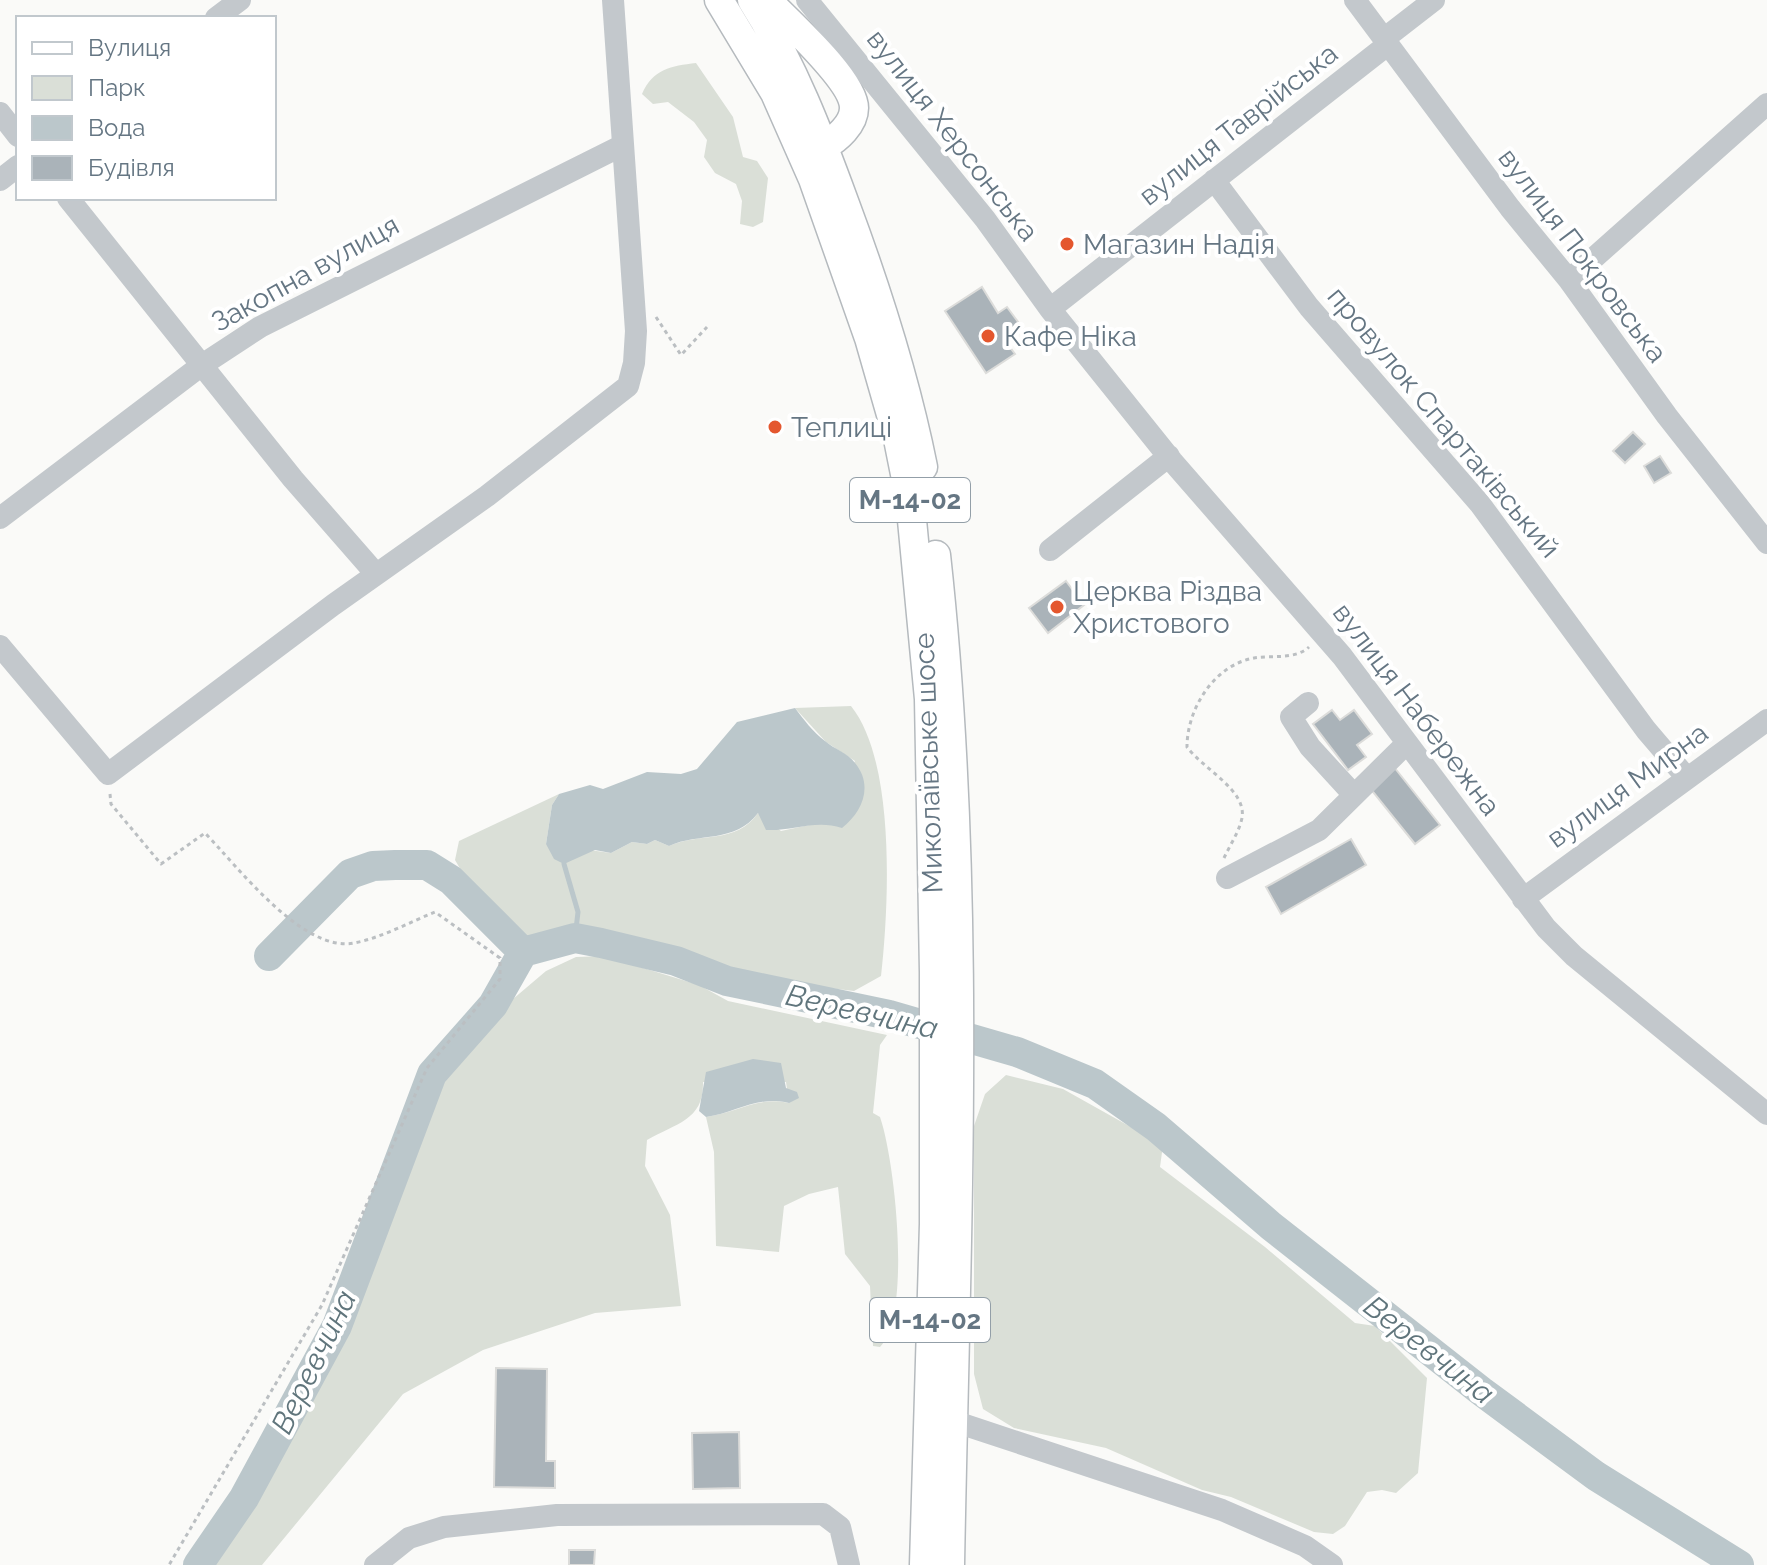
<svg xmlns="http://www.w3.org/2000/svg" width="1767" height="1565" viewBox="0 0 1767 1565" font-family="Raleway,sans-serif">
<rect width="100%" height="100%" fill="#fafaf8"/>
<path fill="#dadfd7" d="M696 63 733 117 743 157 757 161 768 178 763 222 753 227 740 224 742 201 736 184 715 173 704 157 707 140 694 122 668 102 653 104 642 94C653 69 671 66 696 63Z
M851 706C896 762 889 906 881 976L854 991 761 980 626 936 593 929 568 931 552 942 535 945 524 940 471 887 455 860 459 841 559 794 552 805 546 844 611 853 632 842 647 844 655 840 669 846C699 832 736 845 758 813L781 831 823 822 855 761 826 742 795 708Z
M604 956 699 985 728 1001 887 1035 880 1045 873 1113 880 1117C895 1160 912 1314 880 1347L873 1346 870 1286 845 1254 838 1187 809 1194 784 1206 779 1252 716 1246 714 1152 706 1117C736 1113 758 1096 789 1103L786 1082H703C704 1120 677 1123 647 1140L645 1166 670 1215 681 1306 595 1313 483 1350 403 1394 262 1565H196L269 1462 333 1319 413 1113 500 1010 546 971 576 957Z
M1006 1075 1063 1089 1163 1145 1160 1167 1265 1247 1355 1323 1375 1326 1427 1378 1418 1473 1396 1493 1382 1490 1367 1492 1345 1526 1333 1534 1314 1532 1231 1497 1202 1490 1106 1448 1014 1428 983 1409 974 1374V1126L985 1094Z"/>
<path fill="#bbc7cb" d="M795 708C804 720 813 732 825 741 834 749 848 753 855 763 874 786 862 812 842 828 816 819 794 831 766 830L758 813C735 844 699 832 669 846L655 840 647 844 632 842 611 853 595 850 564 864 554 859 546 844 552 805 559 794 590 785 603 789 647 772 681 774 697 769 737 722Z
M753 1059 781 1063 786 1088 797 1092 799 1098 789 1103C758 1095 736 1113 706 1117L699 1111 706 1072Z"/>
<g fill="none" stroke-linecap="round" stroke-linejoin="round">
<path stroke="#bbc7cb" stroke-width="5" d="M564 864 578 912 575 938"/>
<path stroke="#bbc7cb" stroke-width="30" d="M269 956 350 874 373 866 395 865H427L451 880 523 952
M198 1565 244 1498 337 1326 432 1074 493 1005 523 952 575 938 601 943 676 961 727 981 889 1015 1017 1052 1095 1084 1156 1127 1271 1226 1481 1391 1596 1476 1739 1565"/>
</g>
<path fill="#aab3b9" stroke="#dcdcda" stroke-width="2" d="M982 287 998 313 1007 307 1024 330 1006 342 1015 354 986 373 945 311Z
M1633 432 1645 444 1625 463 1613 451Z
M1660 456 1671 473 1654 483 1644 466Z
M1066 581 1084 605 1048 633 1029 608Z
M1332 710 1340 720 1354 710 1372 734 1357 745 1366 757 1348 770 1313 724Z
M1394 767 1440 825 1415 844 1369 787Z
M1351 839 1366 865 1281 914 1266 887Z
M496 1368 547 1369 546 1461H555V1488L494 1487Z
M739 1432 740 1488 693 1489 692 1433Z
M569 1550H595L594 1565H569Z"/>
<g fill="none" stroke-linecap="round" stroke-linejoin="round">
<g stroke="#b5babe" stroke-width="31">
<path id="major" d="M719 0 775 93 813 179 869 338 898 439 910 499 929 699 934 972V1224L924 1565
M752 0C793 65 819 133 845 204 877 290 905 377 923 467
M767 0C787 21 854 80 854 108 854 124 837 139 824 146L813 145 810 141
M936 555C973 890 956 1229 950 1565"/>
</g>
<path stroke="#bbbfc2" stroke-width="3" stroke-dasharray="4 4" stroke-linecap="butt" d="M656 317 681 355 707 327
M110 794 111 804 161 864 205 833C238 867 303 953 354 943 381 938 410 922 435 912L500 958V979L427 1068 322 1305 169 1565
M1224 858C1230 845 1239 832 1242 818 1247 790 1203 769 1187 747 1187 709 1214 665 1254 658 1272 655 1295 660 1309 647"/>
<path stroke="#c3c8cc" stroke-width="22" d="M807 0 985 219 1050 309 1172 461 1342 656 1546 928 1574 956 1767 1114
M1355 0 1510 208 1569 280 1667 416 1767 543
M216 18 240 0
M1385 38 1434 0
M0 113 18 136
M0 180 18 166
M1214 180 1309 307 1480 504 1646 730 1687 778
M68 198 293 479 376 574
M1569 280 1767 104
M1050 309 1386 46
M0 518 202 365 260 327 623 145
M1050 550 1169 456
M0 646 108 774 333 605 487 496 628 386 634 363 636 331 613 0
M1308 703 1291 717 1310 747 1354 795
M1227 878 1319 830 1406 744
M1523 899 1767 720
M953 1421 1222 1510 1305 1546 1332 1565
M375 1565 409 1538 444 1527 557 1515 823 1514 840 1527 849 1565"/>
<use href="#major" stroke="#fff" stroke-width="28"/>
</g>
<g fill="#e4572e" stroke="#fff" stroke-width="3">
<circle cx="1067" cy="244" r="8"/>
<circle cx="988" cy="336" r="8"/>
<circle cx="775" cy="427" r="8"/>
<circle cx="1057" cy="607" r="8"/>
</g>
<g text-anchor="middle" stroke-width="8" stroke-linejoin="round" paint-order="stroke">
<g fill="#fff" stroke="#939fa8" stroke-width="2">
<rect x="850" y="478" width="120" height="44" rx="6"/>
<rect x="870" y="1298" width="120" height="44" rx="6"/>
</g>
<g font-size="26" font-weight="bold" fill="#657683">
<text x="910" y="509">М-14-02</text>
<text x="930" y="1329">М-14-02</text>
</g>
<g font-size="28" fill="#657683" stroke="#fff">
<text transform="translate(1238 124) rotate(-38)" y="10">вулиця Таврійська</text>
<text transform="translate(953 135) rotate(52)" y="10">вулиця Херсонська</text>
<text transform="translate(1583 255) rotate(53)" y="10">вулиця Покровська</text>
<text transform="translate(305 273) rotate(-29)" y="10">Закопна вулиця</text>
<text transform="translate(1444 422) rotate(50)" y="10">провулок Спартаківський</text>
<text transform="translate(1417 709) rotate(53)" y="10">вулиця Набережна</text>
<text transform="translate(928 763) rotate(-92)" y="10">Миколаївське шосе</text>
<text transform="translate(1627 785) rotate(-36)" y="10">вулиця Мирна</text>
</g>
<g font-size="28" fill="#657683" stroke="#fff" text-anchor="start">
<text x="1083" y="254">Магазин Надія</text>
<text x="1004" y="346">Кафе Ніка</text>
<text x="791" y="437">Теплиці</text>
<text x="1073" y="601">Церква Різдва<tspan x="1073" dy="32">Христового</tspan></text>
</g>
<g font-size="30" font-style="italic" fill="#60757c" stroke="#fff">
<text transform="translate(862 1012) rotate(13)" y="10">Веревчина</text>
<text transform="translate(1429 1350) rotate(38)" y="10">Веревчина</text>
<text transform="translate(314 1362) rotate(-64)" y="10">Веревчина</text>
</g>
</g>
<rect x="16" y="16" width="260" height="184" fill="#ffffff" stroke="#c1c8cd" stroke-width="2"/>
<rect x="32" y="42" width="40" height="12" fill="#ffffff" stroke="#c1c8cd" stroke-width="2"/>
<text x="88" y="56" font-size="24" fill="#657683">Вулиця</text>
<rect x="32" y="76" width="40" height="24" fill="#dadfd7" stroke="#c1c8cd" stroke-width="2"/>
<text x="88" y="96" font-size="24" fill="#657683">Парк</text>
<rect x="32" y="116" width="40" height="24" fill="#bbc7cb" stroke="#c1c8cd" stroke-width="2"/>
<text x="88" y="136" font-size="24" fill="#657683">Вода</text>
<rect x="32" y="156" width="40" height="24" fill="#aab3b9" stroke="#c1c8cd" stroke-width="2"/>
<text x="88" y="176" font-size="24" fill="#657683">Будівля</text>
</svg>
